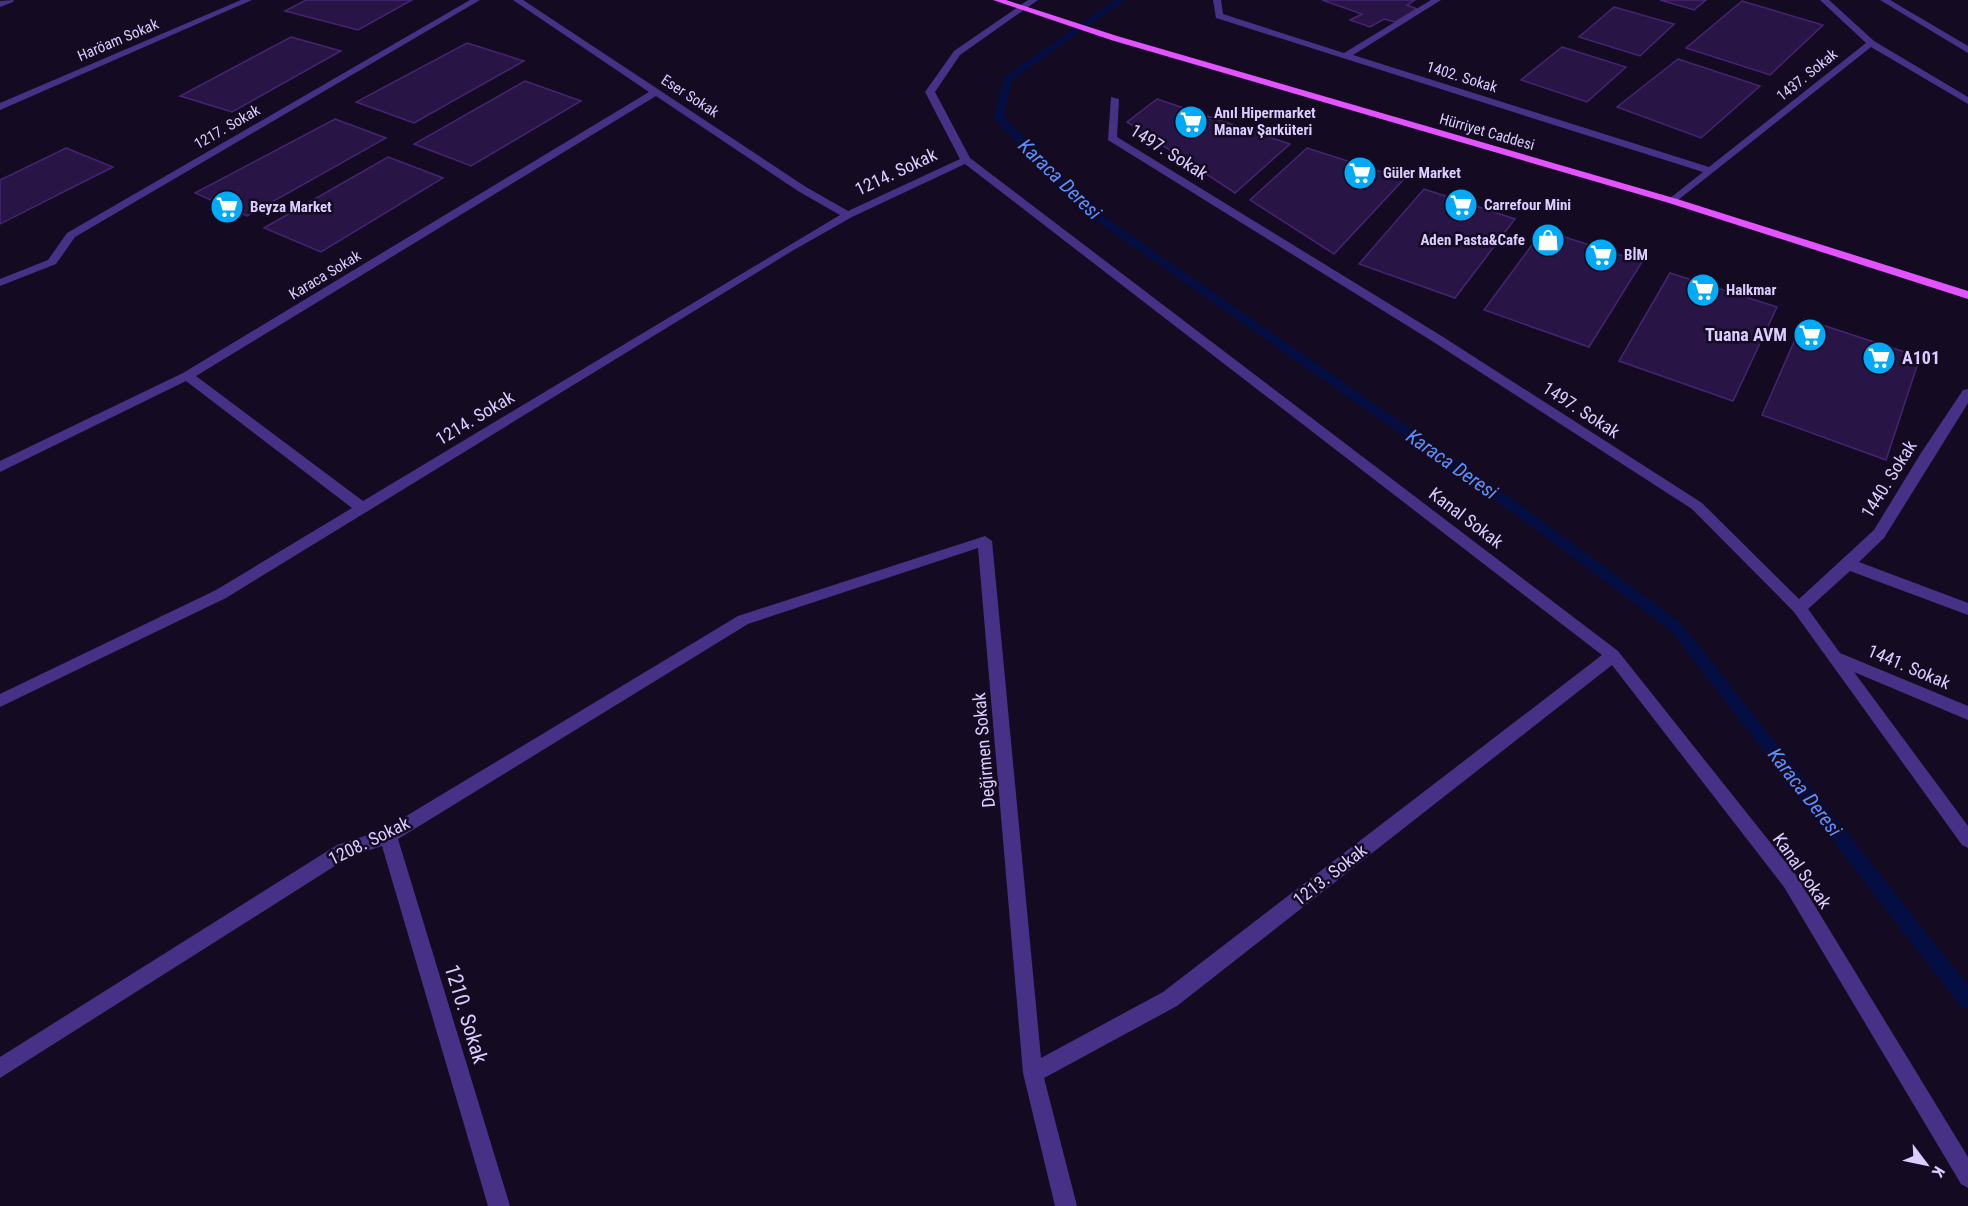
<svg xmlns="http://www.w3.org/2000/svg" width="1968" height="1206" viewBox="0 0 1968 1206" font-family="'Roboto Condensed',sans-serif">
<rect width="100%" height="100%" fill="#140b22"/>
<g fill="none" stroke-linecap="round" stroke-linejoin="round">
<path fill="#040e42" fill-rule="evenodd" d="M1115 0H1125L1012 80 1004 117 1096 211 1515 501 1681 623 1968 985V1009L1961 1007 1671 631 1505 507 1088 215 995 120 994 118 1004 77Z"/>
</g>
<path fill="#291545" stroke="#452473" stroke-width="1.5" d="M306 0H412L358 30 285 11Z
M1322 0H1415L1407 5 1417 9 1395 22 1384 19 1370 27 1350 20 1362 14Z
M1660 0H1706L1694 10Z
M1742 1 1823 25 1770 75 1686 48Z
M1614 7 1674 24 1640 56 1579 37Z
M291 37 341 51 232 112 180 96Z
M467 43 524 61 414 123 356 102Z
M1562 47 1626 67 1587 102 1521 80Z
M1678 59 1760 86 1701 138 1617 107Z
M525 81 581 101 471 166 414 144Z
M1157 99 1290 144 1235 193 1127 122Z
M335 119 386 138 247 216 195 193Z
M66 148 113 167 0 224V180Z
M1307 148 1404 179 1334 254 1250 200Z
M388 157 443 178 321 252 264 228Z
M1424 189 1515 219 1455 298 1359 264Z
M1543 230 1642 262 1589 347 1484 310Z
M1670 273 1777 307 1733 401 1619 361Z
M1804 319 1920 357 1886 460 1762 415Z"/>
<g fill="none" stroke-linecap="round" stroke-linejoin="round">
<path fill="#463186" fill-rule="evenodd" d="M14 0 13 2 0 7V1Z
M241 0H252L0 110V103Z
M470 0H480L75 237 56 264 0 286V279L48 260 67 233Z
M513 0H523L806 187 848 211 960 159 925 92 954 51 1028 0H1038L960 55 935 92 970 158 1618 651 1796 875 1968 1157V1188L1961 1184 1784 887 1612 665 1177 1006 1044 1078 1077 1206H1055L1023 1073 978 548 748 624 398 839 510 1206H488L382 846 349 857 0 1078V1057L337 845 383 830 738 616 985 536 992 541 1041 1058 1163 992 1602 655 965 164 852 217 792 251 226 598 0 707V694L216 590 352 508 186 381 0 472V461L183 373 649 92ZM656 96 798 191 840 215 363 501 196 376Z
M1213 0H1221L1223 14 1344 53 1431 0H1441L1353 55 1709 167 1866 43 1820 0H1829L1874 41 1968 97V104L1871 47 1673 204 1668 201 1669 199 1703 172 1216 18Z
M1880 0H1890L1968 46V53Z
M1111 97 1119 99 1117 137 1440 335 1702 503 1799 599 1874 530 1921 453 1963 390 1968 389V403L1884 538 1859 562 1968 603V615L1850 571 1808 609 1840 653 1968 706V720L1854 672 1968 826V848L1962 845 1794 612 1692 509 1432 341 1108 140Z"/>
<path fill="#e353ff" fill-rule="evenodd" d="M993 0H1006L1117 36 1677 199 1968 291V299L1669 203 1111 40Z"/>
</g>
<defs>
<g id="supermarket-disc" transform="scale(1.725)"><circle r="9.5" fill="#00aaf7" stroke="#140b22"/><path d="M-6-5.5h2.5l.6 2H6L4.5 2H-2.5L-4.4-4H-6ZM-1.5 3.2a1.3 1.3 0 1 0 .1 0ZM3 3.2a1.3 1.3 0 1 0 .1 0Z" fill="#fff"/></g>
<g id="shop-disc" transform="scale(1.725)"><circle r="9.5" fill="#00aaf7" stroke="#140b22"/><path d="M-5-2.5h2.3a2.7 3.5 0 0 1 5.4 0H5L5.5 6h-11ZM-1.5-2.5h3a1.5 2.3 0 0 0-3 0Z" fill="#fff"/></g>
</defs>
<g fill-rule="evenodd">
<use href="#supermarket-disc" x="1191" y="122"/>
<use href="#supermarket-disc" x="1360" y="173"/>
<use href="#supermarket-disc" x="1461" y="205"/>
<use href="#supermarket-disc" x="227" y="207"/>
<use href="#shop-disc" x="1548" y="240"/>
<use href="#supermarket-disc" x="1601" y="255"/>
<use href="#supermarket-disc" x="1703" y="290"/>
<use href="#supermarket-disc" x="1810" y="335"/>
<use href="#supermarket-disc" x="1879" y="358"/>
</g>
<g text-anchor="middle" stroke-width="5" stroke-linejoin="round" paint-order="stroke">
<g font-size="15" fill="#dcccff" stroke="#140b22">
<text transform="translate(118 40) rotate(-23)" y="5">Haröam Sokak</text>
<text transform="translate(1807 75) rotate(-39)" y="5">1437. Sokak</text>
<text transform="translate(1462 77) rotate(17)" y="5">1402. Sokak</text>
<text transform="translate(690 96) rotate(33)" y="5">Eser Sokak</text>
<text transform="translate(227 127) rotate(-30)" y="5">1217. Sokak</text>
<text transform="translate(1487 132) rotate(16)" y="5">Hürriyet Caddesi</text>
<text transform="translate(325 275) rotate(-31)" y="5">Karaca Sokak</text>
</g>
<g font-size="15" font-weight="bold" fill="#dcccff" stroke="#140b22" text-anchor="start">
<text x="1214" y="118">Anıl Hipermarket<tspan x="1214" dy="17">Manav Şarküteri</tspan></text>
<text x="1383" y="178">Güler Market</text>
<text x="1484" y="210">Carrefour Mini</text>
<text x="250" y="212">Beyza Market</text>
<text x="1525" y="245" text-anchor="end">Aden Pasta&amp;Cafe</text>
<text x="1624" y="260">BİM</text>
<text x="1726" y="295">Halkmar</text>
</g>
<g font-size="18" fill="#dcccff" stroke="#140b22">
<text transform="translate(1169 152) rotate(32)" y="6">1497. Sokak</text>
<text transform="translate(896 172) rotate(-25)" y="6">1214. Sokak</text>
<text transform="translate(1581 410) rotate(33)" y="6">1497. Sokak</text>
<text transform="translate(475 418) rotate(-31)" y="6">1214. Sokak</text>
<text transform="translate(1889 479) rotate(-58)" y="6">1440. Sokak</text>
<text transform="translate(1466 518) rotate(37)" y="6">Kanal Sokak</text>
<text transform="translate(1909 667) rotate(23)" y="6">1441. Sokak</text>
<text transform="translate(984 750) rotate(-95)" y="6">Değirmen Sokak</text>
<text transform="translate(369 841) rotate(-26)" y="6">1208. Sokak</text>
<text transform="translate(1802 871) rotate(55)" y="6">Kanal Sokak</text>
<text transform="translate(1330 875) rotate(-38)" y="6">1213. Sokak</text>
</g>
<g font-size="18" font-weight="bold" fill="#dcccff" stroke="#140b22" text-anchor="end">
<text x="1787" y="341">Tuana AVM</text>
<text x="1902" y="364" text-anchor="start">A101</text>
</g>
<g font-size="20" font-style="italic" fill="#5a90ff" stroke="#140b22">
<text transform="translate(1060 179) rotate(44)" y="7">Karaca Deresi</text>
<text transform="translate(1452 464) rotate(35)" y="7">Karaca Deresi</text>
<text transform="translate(1805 792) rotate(52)" y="7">Karaca Deresi</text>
</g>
<g font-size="21" fill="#dcccff" stroke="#140b22">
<text transform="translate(466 1014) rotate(73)" y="7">1210. Sokak</text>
</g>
</g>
<g transform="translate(1926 1164) rotate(122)" stroke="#140b22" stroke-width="4.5" paint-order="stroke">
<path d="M0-4.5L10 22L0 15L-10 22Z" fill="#dcccff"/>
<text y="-9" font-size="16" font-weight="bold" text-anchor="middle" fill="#dcccff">K</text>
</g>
</svg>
